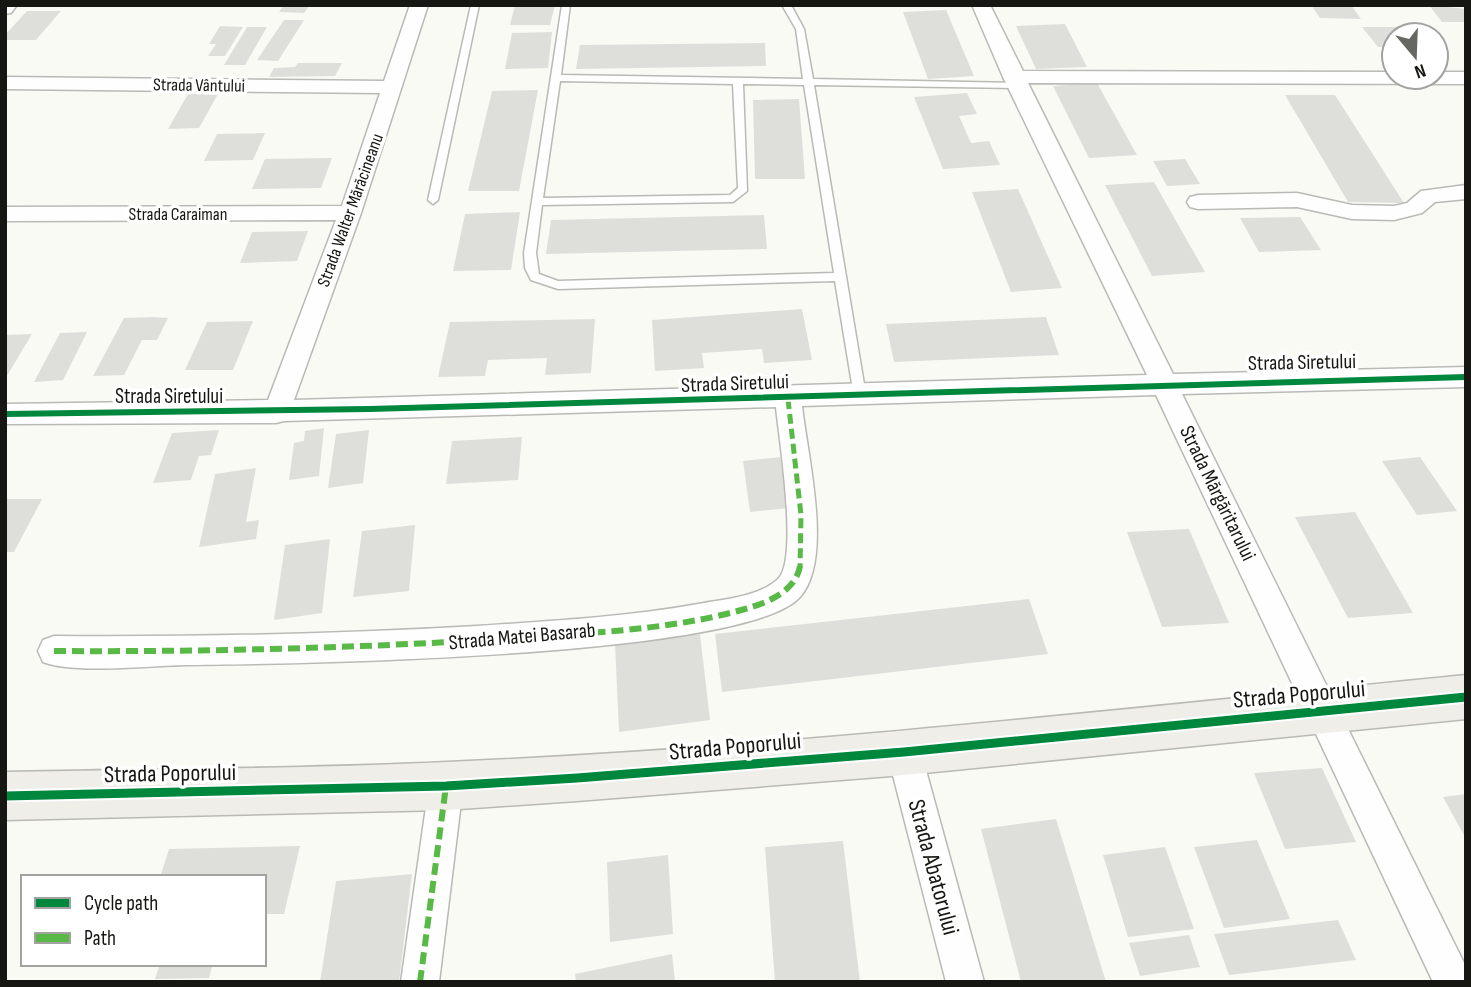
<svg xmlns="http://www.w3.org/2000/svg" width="1471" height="987" viewBox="0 0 1471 987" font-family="'Sofia Sans Condensed',sans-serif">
<rect width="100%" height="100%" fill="#fafaf5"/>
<path fill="#dededb" d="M284 5H310L304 13 279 12Z
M515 5H555L550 25H510Z
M1311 5H1351L1361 19 1320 18Z
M1429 5 1466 9V22H1442Z
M946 10 974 76 928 79 903 12Z
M27 11H61L36 40H5V35Z
M284 20H304L278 61 257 60Z
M1065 24 1087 67 1036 69 1016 26Z
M220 26 243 27 225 56H208L216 44H209Z
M247 27H267L245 65H224Z
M1362 27H1398L1405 35H1394V47H1378Z
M552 32 548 68 505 69 512 33Z
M765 43 766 66 576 69 580 45Z
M298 63H342L335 76 269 77 274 68 295 67Z
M1097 83 1137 155 1089 158 1053 86Z
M538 90 519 191H468L492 91Z
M967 93 977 114 959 116 971 143 989 141 1000 165 943 169 914 97Z
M188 94H218L199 128 168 129Z
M1285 95H1335L1404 203 1348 202Z
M799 99 805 179H755L753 100Z
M265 133 253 160 204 161 217 134Z
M332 158 321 188 252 189 265 159Z
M1185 159 1200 184 1167 186 1153 161Z
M1154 182 1205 272 1152 276 1105 185Z
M1018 189 1062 288 1011 292 972 192Z
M520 212 511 270 453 271 465 214Z
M764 215 767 249 546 254 551 220Z
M1300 217 1321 250 1259 252 1240 218Z
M308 231 297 261 240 263 252 232Z
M802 309 812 360 764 363 762 349 702 353 704 368 655 371 652 320Z
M154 317 168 318 157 340H142L124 375 93 376 124 318Z
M1046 317 1059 355 894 362 886 324Z
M595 319 591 373 545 375 547 358 488 360 485 376 438 377 450 322Z
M253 321 233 370H185L207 322Z
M87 332 63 380 34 382 60 333Z
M32 334 5 379V335Z
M324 428 319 476 289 480 294 443 304 441 305 431Z
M219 430 211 455 199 456 191 480 153 483 172 433Z
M369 430 363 483 328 488 336 434Z
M522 437 518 480 446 484 452 441Z
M780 457 789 508 750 512 743 461Z
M1420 457 1457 511 1417 515 1382 461Z
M256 468 246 522 259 520 256 539 199 547 215 474Z
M5 499H42L14 552H5Z
M1355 512 1413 613 1348 618 1295 517Z
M415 525 409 591 353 597 362 531Z
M1189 529 1229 623 1162 627 1127 532Z
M330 539 322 613 274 620 285 545Z
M1029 599 1048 654 722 692 715 634Z
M700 634 710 720 619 732 615 644Z
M1322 768 1356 842 1285 849 1254 773Z
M1466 794V839L1443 797Z
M1056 819 1106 982H1021L981 829Z
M1257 840 1290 919 1224 928 1194 847Z
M843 841 860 982H775L765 847Z
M300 846 284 914H264V877H160L169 849Z
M1165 847 1194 929 1128 937 1103 855Z
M668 855 673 934 610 942 607 862Z
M412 874 399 982H320L336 881Z
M1338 920 1356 960 1229 975 1214 934Z
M1189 935 1200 967 1140 976 1129 943Z
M672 954 675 982H576L575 974Z
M160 964H213L209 978 155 979Z"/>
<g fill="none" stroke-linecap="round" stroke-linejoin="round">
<g stroke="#b9b9b5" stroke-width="3">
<path id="lane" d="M471 5H479L438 200 433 204 428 200Z
M562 5H570L561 75 803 79 796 29 782 5H791L804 29 813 79 1020 83V87L1017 88 814 85 866 396 865 400 860 401 854 396 835 281 558 289 531 280 525 268 524 253ZM560 81 733 84 738 188 730 195 543 198ZM743 84 804 85 834 273 558 281 539 274 536 253 542 205 733 202 747 191Z"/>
</g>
<g stroke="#b9b9b5" stroke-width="3">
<path id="street" d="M5 5H17L11 13 5 14Z
M410 5H428L361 213 294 400 1147 375 1003 77 972 5H990L1023 71 1394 72V77H1436V72H1466V84L1028 83 1173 374 1466 367V387L1182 394 1466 967V982H1433L1156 395 802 406C807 454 834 559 800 597 746 658 283 664 185 665 149 666 74 674 43 662L38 651 43 640 54 636C195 637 337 634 477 626 551 621 626 617 698 604 723 599 759 597 778 579 799 560 779 438 776 407L284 421 276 423 5 424V404L268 400 336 220 5 221V207L342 206 380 93 5 89V77L384 81Z
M1466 185V199L1435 202 1422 213 1394 220 1352 219 1297 207 1198 209 1190 207 1187 202 1190 197 1198 195 1297 193 1352 205 1394 206 1407 203 1421 191Z
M904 735 916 740 921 752 984 982H946L887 752 892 740Z
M446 769 458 774 463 786 439 982H401L429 786 434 774Z"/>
</g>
<g stroke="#b9b9b5" stroke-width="3">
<path id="secondary" d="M1466 675V719L904 775 577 801 446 810 5 820V772C152 769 300 769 447 762 786 748 1128 708 1466 675Z"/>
</g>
<use href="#lane" fill="#fefefe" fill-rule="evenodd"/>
<use href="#street" fill="#fefefe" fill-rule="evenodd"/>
<use href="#secondary" fill="#efeee9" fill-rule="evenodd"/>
<path stroke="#58b947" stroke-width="5" stroke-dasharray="10 5" stroke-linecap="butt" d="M788 399 801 515 800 568"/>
<path stroke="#58b947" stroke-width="6" stroke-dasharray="12 6" stroke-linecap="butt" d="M54 651C204 652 354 648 504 639 583 633 668 631 745 609 767 603 796 591 800 566
M420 982 446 786"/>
<g stroke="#fff" stroke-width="10">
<path id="cycleway-far1" d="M5 414 370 409 1466 377"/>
</g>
<g stroke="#fff" stroke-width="13">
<path id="cycleway" d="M5 796 446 786 577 778 904 752 1466 697"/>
</g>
<use href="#cycleway-far1" stroke="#00873e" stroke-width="6"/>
<use href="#cycleway" stroke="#00873e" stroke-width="9"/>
</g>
<g text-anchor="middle" stroke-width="7" stroke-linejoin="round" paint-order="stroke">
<g font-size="18" fill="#161613" stroke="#fff">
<text transform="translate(199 85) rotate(1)" y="6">Strada Vântului</text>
<text transform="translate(350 210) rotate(-70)" y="6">Strada Walter Mărăcineanu</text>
<text x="178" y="220">Strada Caraiman</text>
</g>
<g font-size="21" fill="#161613" stroke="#fff">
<text transform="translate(1302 362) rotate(-1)" y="7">Strada Siretului</text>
<text transform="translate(735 383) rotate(-2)" y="7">Strada Siretului</text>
<text x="169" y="403">Strada Siretului</text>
<text transform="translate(1218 493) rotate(64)" y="7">Strada Mărgăritarului</text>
<text transform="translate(522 636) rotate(-5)" y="7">Strada Matei Basarab</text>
</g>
<g font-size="24" fill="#161613" stroke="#fff">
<text transform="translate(1299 694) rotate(-5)" y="8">Strada Poporului</text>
<text transform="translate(735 746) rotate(-5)" y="8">Strada Poporului</text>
<text transform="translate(170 773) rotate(-1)" y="8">Strada Poporului</text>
<text transform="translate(934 867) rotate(75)" y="8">Strada Abatorului</text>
</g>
</g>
<rect width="1471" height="987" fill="none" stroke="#161613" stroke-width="14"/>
<rect x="21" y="875" width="245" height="91" fill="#ffffff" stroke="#a2a2a1" stroke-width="2"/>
<rect x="35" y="898" width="35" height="10" fill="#00873e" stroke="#a2a2a1" stroke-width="2"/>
<text x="84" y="910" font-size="21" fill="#161613">Cycle path</text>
<rect x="35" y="933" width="35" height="10" fill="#58b947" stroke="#a2a2a1" stroke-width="2"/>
<text x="84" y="945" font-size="21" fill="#161613">Path</text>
<g transform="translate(1415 56) rotate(161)"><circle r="33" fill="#ffffff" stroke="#a2a2a1" stroke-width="2"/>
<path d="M0-5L12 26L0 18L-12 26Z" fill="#666662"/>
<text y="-10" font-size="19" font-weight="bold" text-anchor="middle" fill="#161613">N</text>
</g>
</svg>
